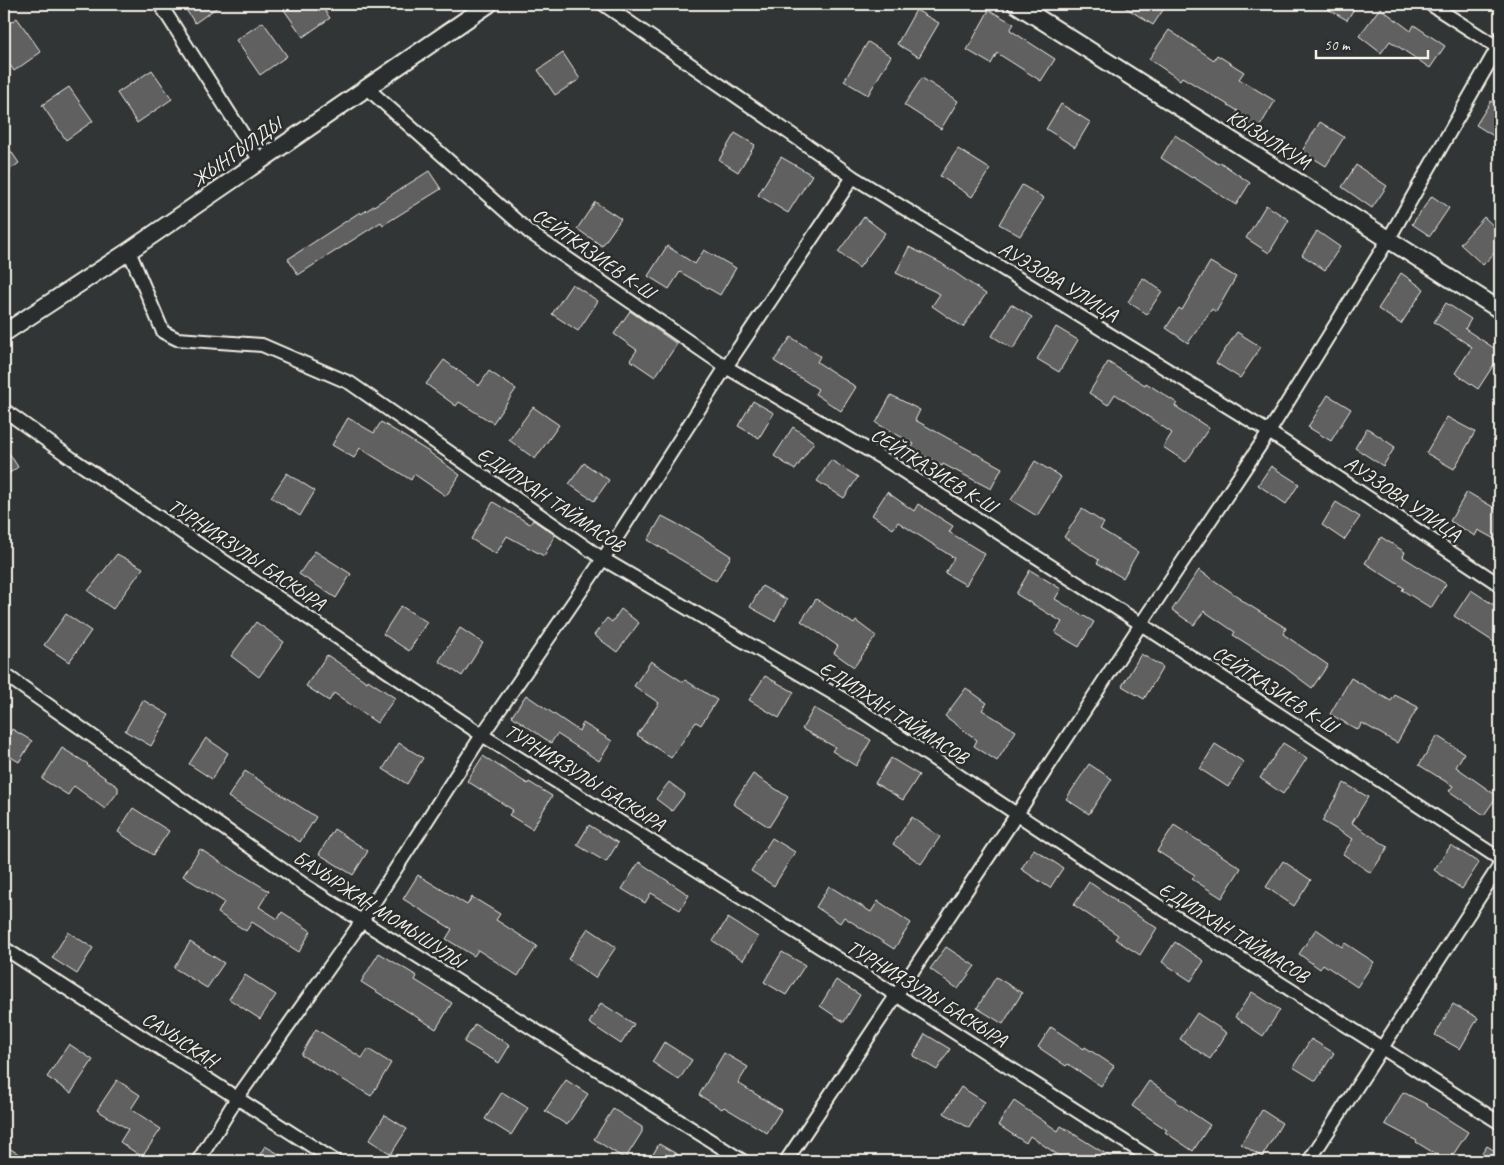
<svg xmlns="http://www.w3.org/2000/svg" width="1504" height="1165" viewBox="0 0 1504 1165" font-family="Caveat,sans-serif">
<rect width="100%" height="100%" fill="#323535"/>
<filter id="ink" filterUnits="userSpaceOnUse"><feTurbulence type="fractalNoise" baseFrequency=".02" numOctaves="2"/><feDisplacementMap in="SourceGraphic" scale="10" xChannelSelector="R" yChannelSelector="G"/><feConvolveMatrix kernelMatrix="1 2 1 2 8 2 1 2 1" color-interpolation-filters="sRGB"/></filter>
<g filter="url(#ink)">
<path fill="#5f605f" stroke="#f4f1e8" d="M182 4H222L195 23Z
M280 4H320L330 18 303 37Z
M1120 4H1167L1153 25Z
M1319 4H1357L1347 20Z
M1380 8 1411 31 1414 25 1445 46 1430 68 1390 41 1381 53 1359 36Z
M916 10 939 23 919 57 897 44Z
M989 10 1014 24 1010 30 1055 59 1041 81 997 53 991 64 967 50Z
M17 18 41 52 14 71 4 56V27Z
M263 22 287 56 260 75 236 40Z
M1169 30 1214 60 1217 55 1244 72 1239 79 1275 101 1257 131 1234 117 1238 111 1182 77 1180 80 1149 59Z
M868 42 891 56 868 95 844 81Z
M563 53 580 79 555 95 538 70Z
M152 70 172 99 137 123 117 93Z
M922 78 958 101 941 129 904 105Z
M69 87 93 121 66 140 42 105Z
M1491 101 1500 107V140L1476 125Z
M1061 104 1090 122 1075 147 1046 129Z
M1320 122 1344 137 1326 166 1302 151Z
M735 133 755 145 738 172 719 160Z
M1175 135 1218 164 1220 162 1250 183 1236 205 1193 177 1192 178 1161 158Z
M4 141 19 163 4 174Z
M958 149 990 169 972 197 940 176Z
M781 157 812 175 788 213 758 195Z
M1356 165 1387 186 1372 208 1342 187Z
M429 171 441 189 383 225 381 222 298 275 288 259 360 212 361 214Z
M1022 185 1044 198 1020 236 999 224Z
M1432 196 1449 208 1430 236 1412 224Z
M595 202 621 219 602 246 577 229Z
M1266 205 1289 220 1269 253 1246 238Z
M864 217 885 233 859 268 838 252Z
M1484 217 1500 232V247L1483 265 1460 244Z
M1317 231 1340 247 1325 270 1302 255Z
M667 246 695 264 704 250 736 268 720 295 680 272 669 289 648 276Z
M909 247 941 263 986 294 963 327 932 306 940 294 896 273Z
M1210 262 1236 277 1216 312 1212 309 1188 343 1166 328 1179 308 1182 310Z
M1401 273 1424 289 1401 324 1378 309Z
M1143 278 1162 291 1147 314 1128 302Z
M572 284 598 301 578 331 552 314Z
M1446 303 1471 319 1465 329 1500 352V355L1478 389 1455 373 1472 347 1434 322Z
M1011 304 1032 317 1013 349 992 336Z
M630 311 677 344 655 377 630 360 637 350 614 334Z
M1056 327 1078 340 1059 372 1037 359Z
M1237 332 1261 347 1240 378 1216 363Z
M791 337 820 356 817 362 856 387 841 411 815 394 818 389 774 361Z
M444 360 479 386 489 371 516 389 493 423 459 402 456 406 426 384Z
M1108 362 1145 385 1146 383 1177 403 1175 406 1209 428 1186 462 1163 447 1172 433 1115 394 1108 405 1089 393Z
M891 395 920 410 915 420 1002 468 991 489 943 464 942 466 911 449 914 444 876 423Z
M1328 395 1351 409 1331 441 1308 427Z
M753 401 774 413 759 438 738 426Z
M533 407 559 425 535 459 509 440Z
M1447 417 1475 432 1454 469 1426 453Z
M348 418 374 433 381 422 429 452 460 475 446 496 414 474 411 480 360 448 354 458 332 445Z
M793 427 814 442 795 470 774 456Z
M1367 428 1395 447 1383 466 1355 448Z
M4 445 18 467 4 477Z
M831 460 858 477 844 498 817 481Z
M1035 461 1061 477 1037 516 1011 500Z
M584 463 609 480 594 501 569 484Z
M1271 466 1299 484 1286 504 1258 485Z
M287 473 315 491 300 516 271 497Z
M887 492 914 511 918 504 953 526 949 532 985 554 966 585 945 573 954 558 898 522 893 529 872 515Z
M1467 492 1500 511V542L1478 530 1475 536 1450 521Z
M493 502 530 524 533 520 555 535 544 556 507 536 496 554 471 539Z
M1336 502 1360 517 1344 540 1322 525Z
M1082 509 1104 523 1100 529 1138 552 1123 578 1097 563 1099 560 1064 537Z
M662 516 698 535 731 556 716 581 648 540Z
M1381 537 1405 552 1403 557 1446 584 1431 608 1402 590 1404 588 1365 563Z
M315 551 351 574 336 598 299 574Z
M117 554 143 568 113 609 88 591Z
M1030 570 1061 589 1055 599 1094 622 1079 647 1055 633 1062 622 1016 594Z
M1199 570 1240 598 1239 599 1286 628 1283 634 1328 665 1312 688 1284 667 1233 635 1235 632 1204 611 1194 625 1172 610Z
M762 586 787 600 775 621 750 607Z
M1471 590 1500 609V646L1454 616Z
M816 599 854 624 856 621 876 636 854 667 834 653 838 646 801 621Z
M401 606 427 622 409 651 383 634Z
M621 609 639 623 617 652 594 635 607 618 612 622Z
M66 614 91 631 69 662 44 645Z
M256 622 284 642 259 677 231 656Z
M460 628 483 643 462 676 439 661Z
M1141 654 1163 667 1144 699 1122 686Z
M327 655 367 682 368 680 395 698 377 723 334 693 329 701 306 686Z
M651 661 683 682 685 680 717 700 701 725 696 722 671 758 637 735 659 703 634 686Z
M765 676 794 692 779 718 749 700Z
M1351 678 1391 701 1395 695 1418 707 1397 743 1362 723 1358 730 1330 714Z
M966 688 987 703 982 710 1016 731 997 761 974 746 977 740 945 716Z
M526 695 579 731 583 723 612 741 599 761 557 734 551 743 512 716Z
M143 700 169 715 151 746 125 731Z
M814 708 871 740 856 766 832 751 835 747 802 729Z
M12 729 32 741 19 762 4 753V741Z
M1437 736 1464 753 1456 767 1497 796 1484 815 1449 791 1453 786 1419 765Z
M206 738 228 753 212 779 189 764Z
M399 743 423 758 407 784 383 769Z
M1283 743 1307 758 1283 794 1260 778Z
M1215 744 1244 762 1228 787 1200 769Z
M62 748 88 764 87 765 118 787V792L105 809 74 786 68 795 42 779Z
M483 756 528 784 529 782 552 796 532 829 509 815 513 810 467 781Z
M891 758 919 775 903 800 875 783Z
M1089 764 1112 779 1089 814 1066 799Z
M245 771 316 817 300 842 228 797Z
M753 774 788 797 769 827 733 804Z
M669 782 685 794 672 811 656 799Z
M1344 783 1368 797 1352 823 1388 847 1371 873 1343 854 1353 839 1322 821Z
M133 808 169 831 153 855 118 832Z
M912 817 940 837 921 864 893 844Z
M589 825 618 843 606 862 577 845Z
M1174 825 1241 868 1222 898 1192 879 1195 875 1157 851Z
M334 829 368 851 353 875 319 854Z
M772 838 795 852 774 886 751 871Z
M1451 845 1479 863 1462 889 1434 870Z
M200 849 240 875 241 874 269 891 259 907 278 919 282 912 311 931 299 952 252 922 246 931 218 913 224 902 183 876Z
M1034 849 1063 868 1050 888 1021 869Z
M1283 861 1311 880 1294 906 1266 887Z
M639 862 689 895 680 910 651 893 645 903 622 889Z
M418 875 467 905 472 897 500 914 496 920 537 946 518 976 478 950 474 956 446 939 452 929 403 899Z
M1089 882 1117 901 1116 902 1157 928 1140 955 1115 939 1118 935 1074 905Z
M829 886 871 912 878 901 911 923 894 949 844 917 840 923 816 907Z
M728 918 758 937 743 960 713 941Z
M588 928 616 947 595 978 568 959Z
M1316 929 1342 947 1345 943 1374 962 1357 987 1323 964 1320 969 1299 954Z
M68 932 93 948 77 974 52 958Z
M190 942 224 963 207 988 174 968Z
M1175 942 1204 961 1191 981 1162 962Z
M946 947 975 966 958 989 930 969Z
M782 952 805 965 786 995 764 982Z
M379 953 417 976 415 980 452 1003 436 1029 361 982Z
M245 975 276 995 260 1019 229 999Z
M996 977 1022 993 1003 1024 977 1008Z
M836 980 860 995 844 1022 820 1006Z
M1252 992 1280 1010 1263 1036 1235 1017Z
M601 1003 634 1024 621 1044 589 1023Z
M1453 1004 1478 1018 1460 1049 1435 1035Z
M1197 1013 1227 1033 1210 1059 1180 1039Z
M475 1024 510 1045 499 1063 464 1042Z
M1051 1027 1084 1049 1085 1047 1114 1066 1101 1086 1068 1064 1066 1066 1038 1047Z
M316 1029 362 1058 368 1049 391 1063 371 1096 301 1055Z
M925 1034 950 1049 937 1070 913 1056Z
M1311 1039 1334 1053 1316 1081 1293 1067Z
M664 1042 692 1060 679 1080 652 1062Z
M69 1044 93 1060 71 1093 47 1077Z
M724 1053 748 1067 738 1083 781 1110 767 1133 724 1107 722 1109 699 1095Z
M117 1080 140 1095 131 1109 161 1129 142 1157 120 1142 128 1129 97 1110Z
M566 1080 588 1094 567 1125 545 1111Z
M1149 1081 1177 1100 1176 1102 1210 1125 1193 1151 1165 1132 1167 1130 1132 1106Z
M961 1087 985 1102 969 1128 944 1113Z
M502 1092 528 1108 511 1135 485 1119Z
M1403 1092 1428 1105 1427 1106 1468 1132 1449 1161H1447L1416 1142 1417 1141 1385 1124Z
M1014 1101 1058 1131 1061 1126 1117 1161H1067L1030 1136 1026 1143 998 1125Z
M613 1109 642 1127V1132L625 1159 594 1139Z
M1262 1110 1282 1123 1262 1157 1241 1144Z
M385 1115 407 1129 391 1154 369 1140Z
M659 1144 689 1161H649Z
M4 1145 30 1161H4Z
M265 1146 291 1161H256Z
M1487 1146 1500 1154V1161H1477Z"/>
<g fill="none" stroke-linecap="round" stroke-linejoin="round">
<g stroke="#f4f1e8" stroke-width="16">
<path id="minor" d="M160 4 260 161
M603 4 853 177 1269 432 1500 585
M1430 4 1500 49
M367 88 529 232 726 367 887 461 1141 624 1500 859
M129 251 163 332 177 339 262 345 350 383 603 559 848 702 1080 856 1500 1123
M4 410 71 458 482 735 896 995 1155 1161
M4 674 306 886 743 1161
M4 948 335 1161
M198 1161 237 1098 362 921 482 735 603 559 726 367 853 177
M786 1161 1017 814 1141 624 1269 432 1388 240 1498 47 1500 38
M1309 1161 1500 865"/>
</g>
<g stroke="#f4f1e8" stroke-width="20">
<path id="tertiary" d="M1016 4 1500 310
M4 333 129 251 489 4"/>
</g>
<use href="#minor" stroke="#2a2d2e" stroke-width="12"/>
<use href="#tertiary" stroke="#2a2d2e" stroke-width="16"/>
</g>
</g>
<g text-anchor="middle" stroke-width="5" stroke-linejoin="round" paint-order="stroke">
<g font-size="20" fill="#f4f1e8" stroke="#2a2d2e">
<text transform="translate(1269 139) rotate(32)" y="7">КЫЗЫЛКУМ</text>
<text transform="translate(236 152) rotate(-35)" y="7">ЖЫНГЫЛДЫ</text>
<text transform="translate(594 253) rotate(35)" y="7">СЕЙТКАЗИЕВ К-Ш</text>
<text transform="translate(1059 281) rotate(31)" y="7">АУЭЗОВА УЛИЦА</text>
<text transform="translate(934 470) rotate(32)" y="7">СЕЙТКАЗИЕВ К-Ш</text>
<text transform="translate(1403 498) rotate(34)" y="7">АУЭЗОВА УЛИЦА</text>
<text transform="translate(551 499) rotate(34)" y="7">ЕДИЛХАН ТАЙМАСОВ</text>
<text transform="translate(247 554) rotate(34)" y="7">ТУРНИЯЗУЛЫ БАСКЫРА</text>
<text transform="translate(1275 689) rotate(33)" y="7">СЕЙТКАЗИЕВ К-Ш</text>
<text transform="translate(894 712) rotate(33)" y="7">ЕДИЛХАН ТАЙМАСОВ</text>
<text transform="translate(585 777) rotate(32)" y="7">ТУРНИЯЗУЛЫ БАСКЫРА</text>
<text transform="translate(379 909) rotate(33)" y="7">БАУЫРЖАН МОМЫШУЛЫ</text>
<text transform="translate(1234 932) rotate(32)" y="7">ЕДИЛХАН ТАЙМАСОВ</text>
<text transform="translate(927 993) rotate(32)" y="7">ТУРНИЯЗУЛЫ БАСКЫРА</text>
<text transform="translate(180 1039) rotate(33)" y="7">САУЫСКАН</text>
</g>
</g>
<rect width="1504" height="1165" fill="none" stroke="#2a2d2e" stroke-width="20"/>
<rect x="10" y="10" width="1484" height="1145" fill="none" stroke="#f4f1e8" stroke-width="2" filter="url(#ink)"/>
<path d="M1316 50v8h112v-8" fill="none" stroke="#f4f1e8" stroke-width="2.5"/>
<text x="1324" y="50" font-size="15" fill="#f4f1e8" stroke="#2a2d2e" stroke-width="4" paint-order="stroke">50 m</text>
</svg>
